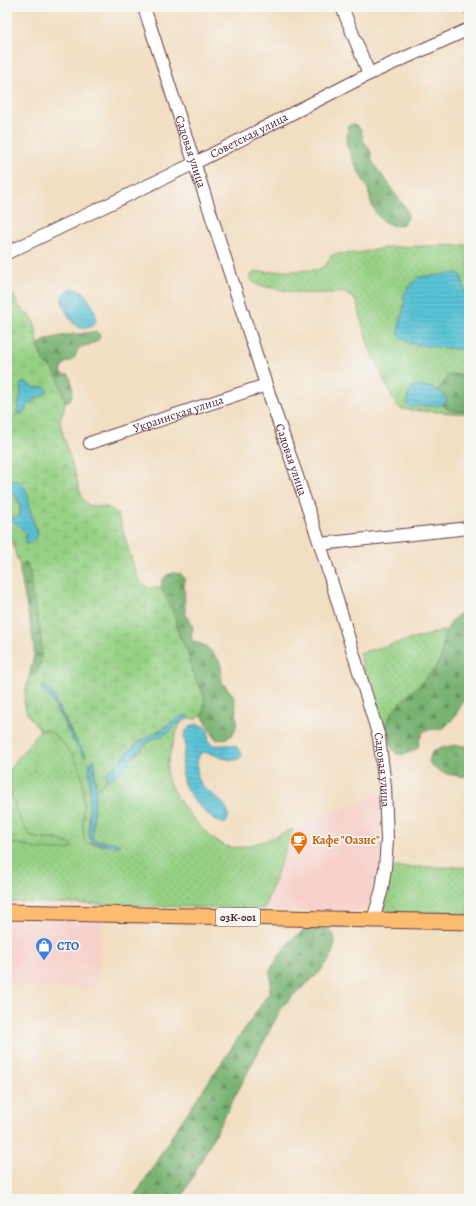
<svg xmlns="http://www.w3.org/2000/svg" width="476" height="1206" viewBox="0 0 476 1206" font-family="Alegreya,serif">
<defs>
<pattern id="grass-dots" width="8" height="8" patternUnits="userSpaceOnUse"><rect width="8" height="8" fill="#96d185"/><path d="M2 2h.1M6 6h.1" fill="none" stroke="#83b373" stroke-width="1.8" stroke-linecap="round"/></pattern>
<pattern id="forest-firs" width="22" height="20" patternUnits="userSpaceOnUse"><rect width="22" height="20" fill="#78b372"/><path d="M5 1l3.5 6h-7zM16 11l3.5 6h-7z" fill="#64915e"/></pattern>
<pattern id="wetland-marsh" width="20" height="14" patternUnits="userSpaceOnUse"><rect width="20" height="14" fill="#96d185"/><path d="M1 5h8M5 5V1M11 12h8M15 12V8" fill="none" stroke="#83b373"/></pattern>
<pattern id="water-rules" width="6" height="5" patternUnits="userSpaceOnUse"><rect width="6" height="5" fill="#5ac3d6"/><path d="M0 2.5h6" fill="none" stroke="#50a7b8"/></pattern>
</defs>
<rect width="100%" height="100%" fill="#f6f6f2"/>
<filter id="ink" filterUnits="userSpaceOnUse"><feTurbulence type="fractalNoise" baseFrequency=".025" numOctaves="2"/><feDisplacementMap in="SourceGraphic" scale="8" xChannelSelector="R" yChannelSelector="G"/><feConvolveMatrix kernelMatrix="1 2 1 2 8 2 1 2 1" color-interpolation-filters="sRGB"/></filter>
<filter id="wash" filterUnits="userSpaceOnUse"><feTurbulence type="fractalNoise" baseFrequency=".012" numOctaves="4" result="noise"/><feDisplacementMap in="SourceGraphic" scale="16" xChannelSelector="R" yChannelSelector="G"/><feGaussianBlur stdDeviation="0.9" result="paint"/><feColorMatrix in="noise" values="0 0 0 0 0 0 0 0 0 0 0 0 0 0 0 0 0 1.4 0 .05"/><feComposite in="paint" operator="in"/></filter>
<g filter="url(#wash)">
<rect width="100%" height="100%" fill="#f2dec1"/>
<path fill="#f7d0ca" d="M381 793V860L371 897 362 909 350 914 264 909 293 829Z
M7 920H102L97 989 7 986Z"/>
<path fill="url(#grass-dots)" stroke="#707858" d="M469 245V414L408 410 400 408 395 403 369 348 357 303 352 297 344 293H298L257 285C253 282 250 280 251 275L255 272 317 270 325 266 331 256 335 254 358 253 390 247Z
M447 630C442 640 445 652 439 662 428 680 410 692 397 708 390 716 387 725 383 735L359 653Z
M181 722C175 736 166 760 167 775 169 793 210 844 229 847 245 850 278 836 293 829L264 909 7 902V844L17 843 29 847 61 850 57 839C49 839 40 840 33 837 23 832 14 803 11 792 10 785 11 777 8 771L40 730C50 729 54 734 60 741 66 747 72 753 76 760 89 785 81 814 84 840L87 843 116 847 118 843 94 840 92 836 95 790 102 785 106 780 115 776 150 741 172 730 177 724Z
M396 867H469V915L391 913C376 906 386 885 389 872Z"/>
<path fill="url(#forest-firs)" stroke="#61694e" d="M352 124 356 125 361 130 363 140 371 152 372 161 379 172 387 181 392 190 406 208 408 214 407 220 403 224 397 226 391 225 384 222 377 215 371 203 368 189 352 159 346 142 348 127Z
M96 331 99 334 100 338 97 341 89 345 81 347 77 351 75 357 71 361 65 363 61 368V374L69 375C73 383 75 394 69 401H65L61 387 52 369 44 363 40 354 39 344C53 334 79 335 96 331Z
M455 374 469 375V411C461 411 448 412 443 405L446 402 438 390 448 376Z
M23 563H26C32 571 30 581 32 591 36 614 51 656 34 677L31 676 30 673 34 655V645L20 571V566Z
M173 573 181 574 184 578 185 610 186 616 191 622 193 629 191 635 192 640 198 643 206 646 219 660 221 666 222 682 233 695 235 703 237 721 235 730 231 736 224 739 217 740C213 737 205 720 202 715L204 707V698L201 689 192 672 189 662 188 652 179 636 175 616 161 588 162 580 167 575Z
M469 602V694C461 703 458 714 450 722 448 724 445 727 443 728 435 732 425 725 421 736 419 740 419 744 418 748 412 751 405 756 398 754 392 752 392 746 390 741 388 736 386 729 387 723 394 700 429 683 440 660 444 652 442 645 444 636 447 624 461 612 469 602Z
M458 745 469 747V777C456 776 434 774 429 761L432 752 444 747Z
M314 928 327 929 334 935V948L329 960 319 973 296 993 282 1007 181 1199H133L175 1131 269 993 271 982 270 970 280 955 291 940 303 931Z"/>
<path fill="url(#wetland-marsh)" stroke="#707858" fill-rule="evenodd" d="M9 287 20 308 32 318 35 325 40 354 44 363 52 369 57 376 65 401 64 410 60 420 61 427 82 498 88 505C100 508 109 503 118 515L137 577C145 588 148 589 161 588L175 616 179 636 188 652 189 662 192 672 201 689 204 698V707L202 715 195 719 188 718 189 716 169 723 164 728 152 734 126 754 106 777V780L102 785 95 790V760L90 762 89 837 91 841 96 843H87L84 840C81 814 89 785 76 760 72 753 66 747 60 741 54 734 50 729 40 730 19 708 23 700 30 673L31 676H34C50 657 37 616 32 594 30 583 33 572 26 563H23L20 566C16 558 15 549 12 541 8 530 7 532 7 519 13 520 24 528 26 534 27 536 26 539 25 541L37 537 38 533 31 514 29 502 9 480 7 482V288ZM26 383 35 388 45 387 43 395 30 403 21 414C20 402 20 394 26 383ZM42 687 50 691 85 757 73 740 53 703Z
M7 492H12C18 497 21 507 20 515L17 518H13L7 511Z
M7 771C11 776 10 785 11 792 13 802 22 828 30 835 40 843 58 836 72 845V848C64 852 38 849 28 847 21 844 15 842 7 844Z"/>
<path fill="url(#water-rules)" stroke="#527180" d="M458 273 461 275 465 291 469 293V351L412 344 403 340 398 334 405 299 403 297 408 288 419 277Z
M73 288 83 291C88 298 105 322 90 327 87 329 81 329 78 327 72 324 61 305 62 298 63 292 68 290 73 288Z
M22 383H26L35 388 45 387 48 391 30 403 21 414 18 415 17 412 21 392 20 387Z
M415 386C428 386 438 387 446 398V402L443 405 410 407 407 404 408 394 412 387Z
M13 480C31 483 28 506 32 519 34 526 38 530 37 537L28 544H25L26 533C20 527 15 521 7 519V511L13 518H17C24 512 19 497 12 492H7V482Z
M44 685 50 691 71 733 86 755 85 757 73 740 53 703 42 687Z
M187 715H189C187 722 182 721 177 724 174 726 173 729 171 731 164 736 155 737 148 742 134 752 123 776 106 780 104 771 115 767 120 761 123 759 124 756 126 754 136 742 150 736 163 729 173 723 173 719 187 715Z
M198 724 208 729 209 742C217 751 236 736 242 755 236 768 214 752 202 752 198 756 197 761 197 766 197 772 198 780 202 785 210 796 236 805 226 823 213 825 189 796 184 784 181 776 182 765 183 756 184 753 185 750 186 747 186 744 184 741 184 738 184 730 191 725 198 724Z
M93 760H95L94 778 96 785 92 836 94 840 118 843 120 845C113 848 98 844 91 841L89 837 90 762Z"/>
</g>
<g filter="url(#ink)">
<g fill="none" stroke-linecap="round" stroke-linejoin="round">
<g stroke="#633c42" stroke-width="14">
<g id="minor">
<path id="s1" d="M144 7 266 385 320 544 379 737 385 786 387 840 385 868 382 889 373 920"/>
<path d="M342 7 369 74"/>
<path d="M469 7V8"/>
<path id="s2" d="M7 253 195 163 369 74 469 29"/>
<path id="s3" d="M90 443 266 385"/>
<path d="M320 544 469 528"/>
</g>
</g>
<g stroke="#633c42" stroke-width="17">
<path id="major" d="M7 912 469 922"/>
</g>
<use href="#minor" stroke="#fff" stroke-width="12"/>
<use href="#major" stroke="#fdbc70" stroke-width="15"/>
</g>
</g>
<defs>
<g id="cafe-pin" transform="scale(0.9)"><path d="M0 17L-7.5 6A9.5 9.5 0 1 1 7.5 6Z" fill="#e8710a" stroke="#f6f6f2"/><path d="M-5.5-4.5H6V0H3Q3 3.5 0 3.5H-2.5Q-5.5 3.5-5.5 0ZM3-3.2v2h1.7v-2ZM-6 4.5H4V6H-6Z" fill="#fff"/></g>
<g id="shop-pin" transform="scale(0.9)"><path d="M0 17L-7.5 6A9.5 9.5 0 1 1 7.5 6Z" fill="#3f7fe0" stroke="#f6f6f2"/><path d="M-5-2.5h2.3a2.7 3.5 0 0 1 5.4 0H5L5.5 6h-11ZM-1.5-2.5h3a1.5 2.3 0 0 0-3 0Z" fill="#fff"/></g>
</defs>
<g fill-rule="evenodd">
<use href="#cafe-pin" x="299" y="840"/>
<use href="#shop-pin" x="44" y="946"/>
</g>
<g text-anchor="middle" stroke-width="3.5" stroke-linejoin="round" paint-order="stroke">
<rect fill="#f6f6f2" stroke="#7e6067" stroke-width="1" x="216" y="908" width="44" height="18" rx="3"/>
<g font-size="11" font-weight="bold" fill="#4a1f2b">
<text x="238" y="921">03К-001</text>
</g>
<g font-size="12" fill="#4a1f2b" stroke="#f6f6f2">
<text dy="4" stroke="none"><textPath href="#s2" startOffset="269">Советская улица</textPath></text>
<text dy="4" stroke="none"><textPath href="#s1" startOffset="152">Садовая улица</textPath></text>
<text dy="4" stroke="none"><textPath href="#s3" startOffset="93">Украинская улица</textPath></text>
<text dy="4" stroke="none"><textPath href="#s1" startOffset="476">Садовая улица</textPath></text>
<text dy="4" stroke="none"><textPath href="#s1" startOffset="800">Садовая улица</textPath></text>
</g>
<g font-size="12" font-weight="bold" fill="#c56008" stroke="#f6f6f2" text-anchor="start">
<text x="312" y="844">Кафе "Оазис"</text>
</g>
<g font-size="12" font-weight="bold" fill="#366cbe" stroke="#f6f6f2" text-anchor="start">
<text x="57" y="950">СТО</text>
</g>
</g>
<rect width="476" height="1206" fill="none" stroke="#f6f6f2" stroke-width="24"/>
</svg>
